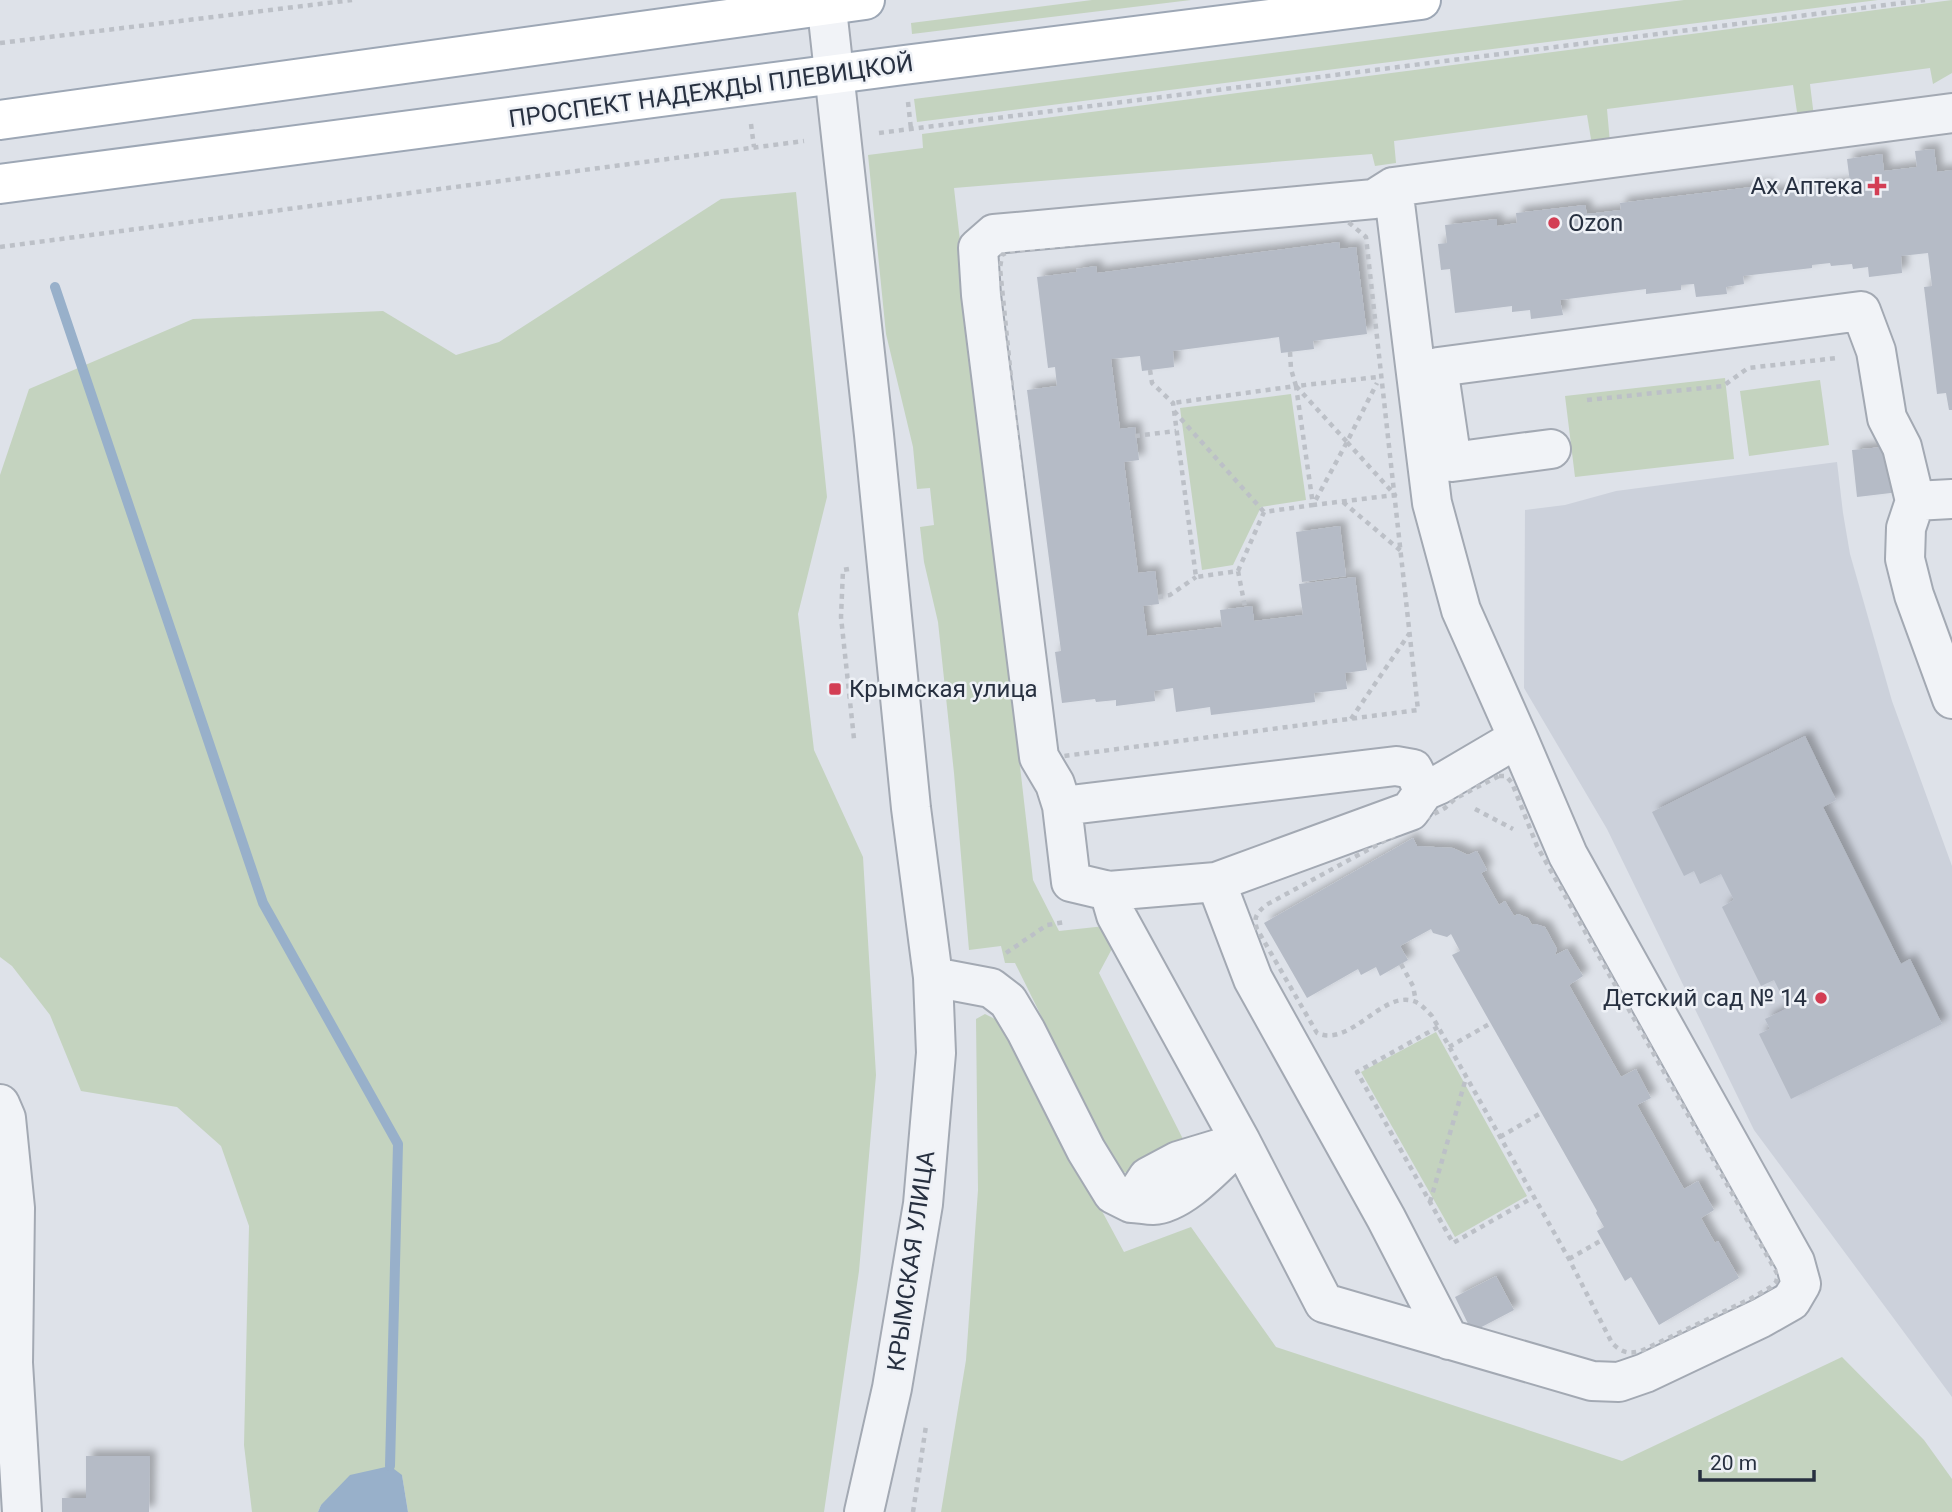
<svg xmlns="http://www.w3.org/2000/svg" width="1952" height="1512" viewBox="0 0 1952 1512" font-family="Roboto,sans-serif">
<defs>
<filter id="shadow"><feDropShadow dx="6" dy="-6" stdDeviation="3.5" flood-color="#0004"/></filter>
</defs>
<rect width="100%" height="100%" fill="#dee2e9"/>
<path fill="#ccd1db" d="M1837 462 1843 513 1850 554 1892 701 1952 866V1397L1754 1130 1607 829 1524 688 1525 510 1565 505 1616 491Z"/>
<path fill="#c4d3bf" d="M1092 0H1191L912 34 911 23Z
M1684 0H1878L917 122 914 99Z
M1952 0V73L1933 84 1930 68 1810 84 1814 117 1798 119 1793 85 1607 109 1610 143 1592 145 1587 115 1394 141 1396 163 1375 166 1372 154 954 188 1033 880 1059 931 1105 926 1114 945 1099 973 1184 1141 1135 1174 1122 1172 1114 1163 1015 963H1005L1001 946 969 950 954 773 938 622 924 562 920 527 934 525 930 488 917 489 913 447 886 334 868 155 923 148 922 134Z
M796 192 827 497 798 614 814 750 863 857 876 1075 859 1271 824 1512H408L402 1475 321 1505 318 1512H252L244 1445 249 1226 221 1146 177 1107 81 1091 50 1015 12 966 0 957V475L29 389 193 319 383 311 456 355 499 342 721 199Z
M1725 378 1734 459 1575 477 1565 396Z
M1820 380 1829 445 1749 456 1740 391Z
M1291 394 1306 500 1261 507 1233 565 1202 570 1180 408Z
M985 1014 997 1020 1006 1033 1124 1252 1191 1227 1276 1347 1622 1461 1842 1357 1924 1440 1952 1479V1512H941L966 1360 978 1190 976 1019Z
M1436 1032 1527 1196 1455 1237 1361 1072Z"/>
<path fill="#98b0ca" d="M390 1466 402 1475 408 1512H318L321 1505 350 1475Z"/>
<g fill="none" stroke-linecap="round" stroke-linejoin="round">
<path stroke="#98b0ca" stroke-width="10" d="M55 287 263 903 398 1144 390 1466"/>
</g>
<path fill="#b5bbc6" filter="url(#shadow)" d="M1934 149 1937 172 1952 170V410H1949L1946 393 1937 394 1924 287 1932 286 1928 253 1901 256 1902 273 1869 277 1868 267 1853 269 1852 264 1831 266 1830 263 1812 265V268L1743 276 1744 284 1726 287 1727 294 1696 297 1694 284 1681 285V290L1646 294V289L1560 300 1563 315 1531 319 1530 310 1512 312V306L1455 313 1450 269 1441 270 1438 244 1447 243 1445 225 1497 219V226L1517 223 1516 213 1585 205 1587 214 1621 210 1620 203 1768 185 1769 192 1850 183 1847 159 1882 154 1884 171 1917 167 1915 151Z
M1339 242 1340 249 1356 247 1367 334 1313 341 1314 349 1281 353 1279 337 1173 351 1174 367 1142 371 1140 356 1111 359 1120 429 1135 427 1139 460 1124 462 1138 573 1155 571 1159 604 1143 606 1147 636 1222 627 1220 610 1252 606 1254 621 1303 615 1299 584 1355 577 1367 670 1345 673 1347 689 1314 693 1315 702 1211 715 1210 707 1176 712 1173 688 1154 691 1155 701 1116 706V700L1096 702 1095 699 1062 703 1055 652 1061 651 1027 390 1057 386 1055 367 1048 368 1037 277 1077 272 1076 269 1096 266 1097 273Z
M1893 446 1899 492 1857 497 1852 450Z
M1340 526 1346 576 1302 582 1296 532Z
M1805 736 1836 800 1823 807 1901 964 1910 959 1942 1024 1791 1099 1759 1034 1770 1029 1765 1019 1788 1008 1774 980 1761 986 1722 907 1734 900 1721 874 1700 884 1694 871 1684 876 1652 812Z
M1413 838 1417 846 1453 848 1468 855 1477 851 1487 870 1481 873 1499 905 1505 901 1514 916 1518 914 1528 918 1532 925 1535 924 1545 927 1557 949 1555 955 1567 949 1583 976 1569 985 1621 1077 1636 1069 1651 1098 1637 1105 1684 1189 1698 1181 1714 1210 1701 1218 1715 1243 1718 1241 1739 1278 1659 1325 1631 1277 1625 1281 1597 1231 1604 1227 1596 1213 1597 1211 1452 955 1460 951 1451 934 1447 937 1433 933 1431 929 1400 946 1408 960 1380 976 1376 967 1361 975 1358 969 1307 998 1264 923Z
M1496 1276 1514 1310 1472 1332 1455 1297Z
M86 1456H150L149 1512H62V1498H86Z"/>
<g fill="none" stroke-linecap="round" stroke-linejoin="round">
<g stroke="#a3a9b3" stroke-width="42">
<path id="minor" d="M826 0 874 435 911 808 933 977 936 1053 923 1204 892 1388 864 1512
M1393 187 1374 199 994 234 978 248 981 295 1039 757 1055 784 1062 806 1396 766 1413 769 1424 791 1438 785 1518 738 1461 610 1432 503 1393 187 1952 113
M1551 449 1452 462 1438 367 1861 311 1876 351 1887 418 1902 447 1915 501 1906 528 1905 559 1914 595 1952 699
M1915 501 1952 499
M1062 806 1071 882 1109 891 1216 882 1410 811 1424 791
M1216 882 1253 979 1386 1218 1449 1340
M1109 891 1116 915 1241 1142 1324 1303 1592 1381 1619 1382 1645 1373 1761 1318 1791 1301 1801 1284 1795 1262 1568 855 1518 738
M933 977 991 988 1008 1001 1026 1031 1086 1150 1113 1194 1131 1203 1148 1177 1178 1161 1241 1142
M0 1104 6 1118 15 1208 13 1363 22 1512
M1131 1203C1138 1203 1146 1205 1153 1205 1181 1204 1215 1166 1234 1148"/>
</g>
<g stroke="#9da7b5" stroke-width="42">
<path id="major" d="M0 120 865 0
M0 184 904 65 1421 0"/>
</g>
<path stroke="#bcc0c7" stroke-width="4.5" stroke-dasharray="5 5" stroke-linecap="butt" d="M0 43 352 0
M908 102 911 129
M751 124 754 147
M879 133 1925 0
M1341 216 1366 237 1418 710 1056 757 1051 753 1048 746 1000 268 1002 255 1010 251Z
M0 247 804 141
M1290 352 1291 369 1296 386 1378 377
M1150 370 1152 383 1173 403 1196 577 1238 571 1264 512 1313 505 1296 386 1173 403
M1296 386 1347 442 1377 383
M1587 400 1723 386 1748 368 1837 358
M1174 411 1264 512
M1135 436 1176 431
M1347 442 1395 495 1313 505Z
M1343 502 1401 551
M849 569 843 570 841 617 854 739
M1238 571 1245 607
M1158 597 1170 595 1196 577
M1351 719 1409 634
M1499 776H1506L1512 783 1537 846 1778 1275 1776 1282 1771 1287 1750 1299 1641 1351C1628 1354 1622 1353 1612 1343L1569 1259 1432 1016C1425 1009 1419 1001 1409 1000 1379 996 1349 1047 1317 1033L1257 929C1253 917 1257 913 1266 905L1445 808 1456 798Z
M1475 809 1513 829
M1006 953 1047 925 1065 922
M1401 964 1413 986 1416 1002
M1438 1027 1357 1072 1453 1243 1534 1197
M1449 1047 1491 1023
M1500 1137 1541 1113
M1430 1202 1466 1078
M1569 1259 1602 1240
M913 1512 926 1426"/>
<use href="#minor" stroke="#f1f3f7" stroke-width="38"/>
<use href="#major" stroke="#fff" stroke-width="38"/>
</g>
<g fill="#d33e54" stroke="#eef1f6" stroke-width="2.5">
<path d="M1873.5 175.5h7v7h7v7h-7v7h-7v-7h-7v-7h7z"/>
<circle cx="1554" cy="223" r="7"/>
<rect x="828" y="682" width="14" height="14" rx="3.5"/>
<circle cx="1821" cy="998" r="7"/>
</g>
<g text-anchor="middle" stroke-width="5" stroke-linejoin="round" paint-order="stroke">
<g font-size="24" fill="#273040" stroke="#eef1f6">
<text transform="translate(711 91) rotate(-8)" y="8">ПРОСПЕКТ НАДЕЖДЫ ПЛЕВИЦКОЙ</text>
<text transform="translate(911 1261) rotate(-82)" y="8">КРЫМСКАЯ УЛИЦА</text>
</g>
<g font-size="24" fill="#273040" stroke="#eef1f6" text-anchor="end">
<text x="1863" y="194">Ах Аптека</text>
<text x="1568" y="231" text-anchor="start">Ozon</text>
<text x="849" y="697" text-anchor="start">Крымская улица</text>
<text x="1807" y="1006">Детский сад № 14</text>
</g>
</g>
<path d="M1700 1470v10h114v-10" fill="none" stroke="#273040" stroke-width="3.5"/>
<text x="1710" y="1470" font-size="21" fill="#273040" stroke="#eef1f6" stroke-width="5" paint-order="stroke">20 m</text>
</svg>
